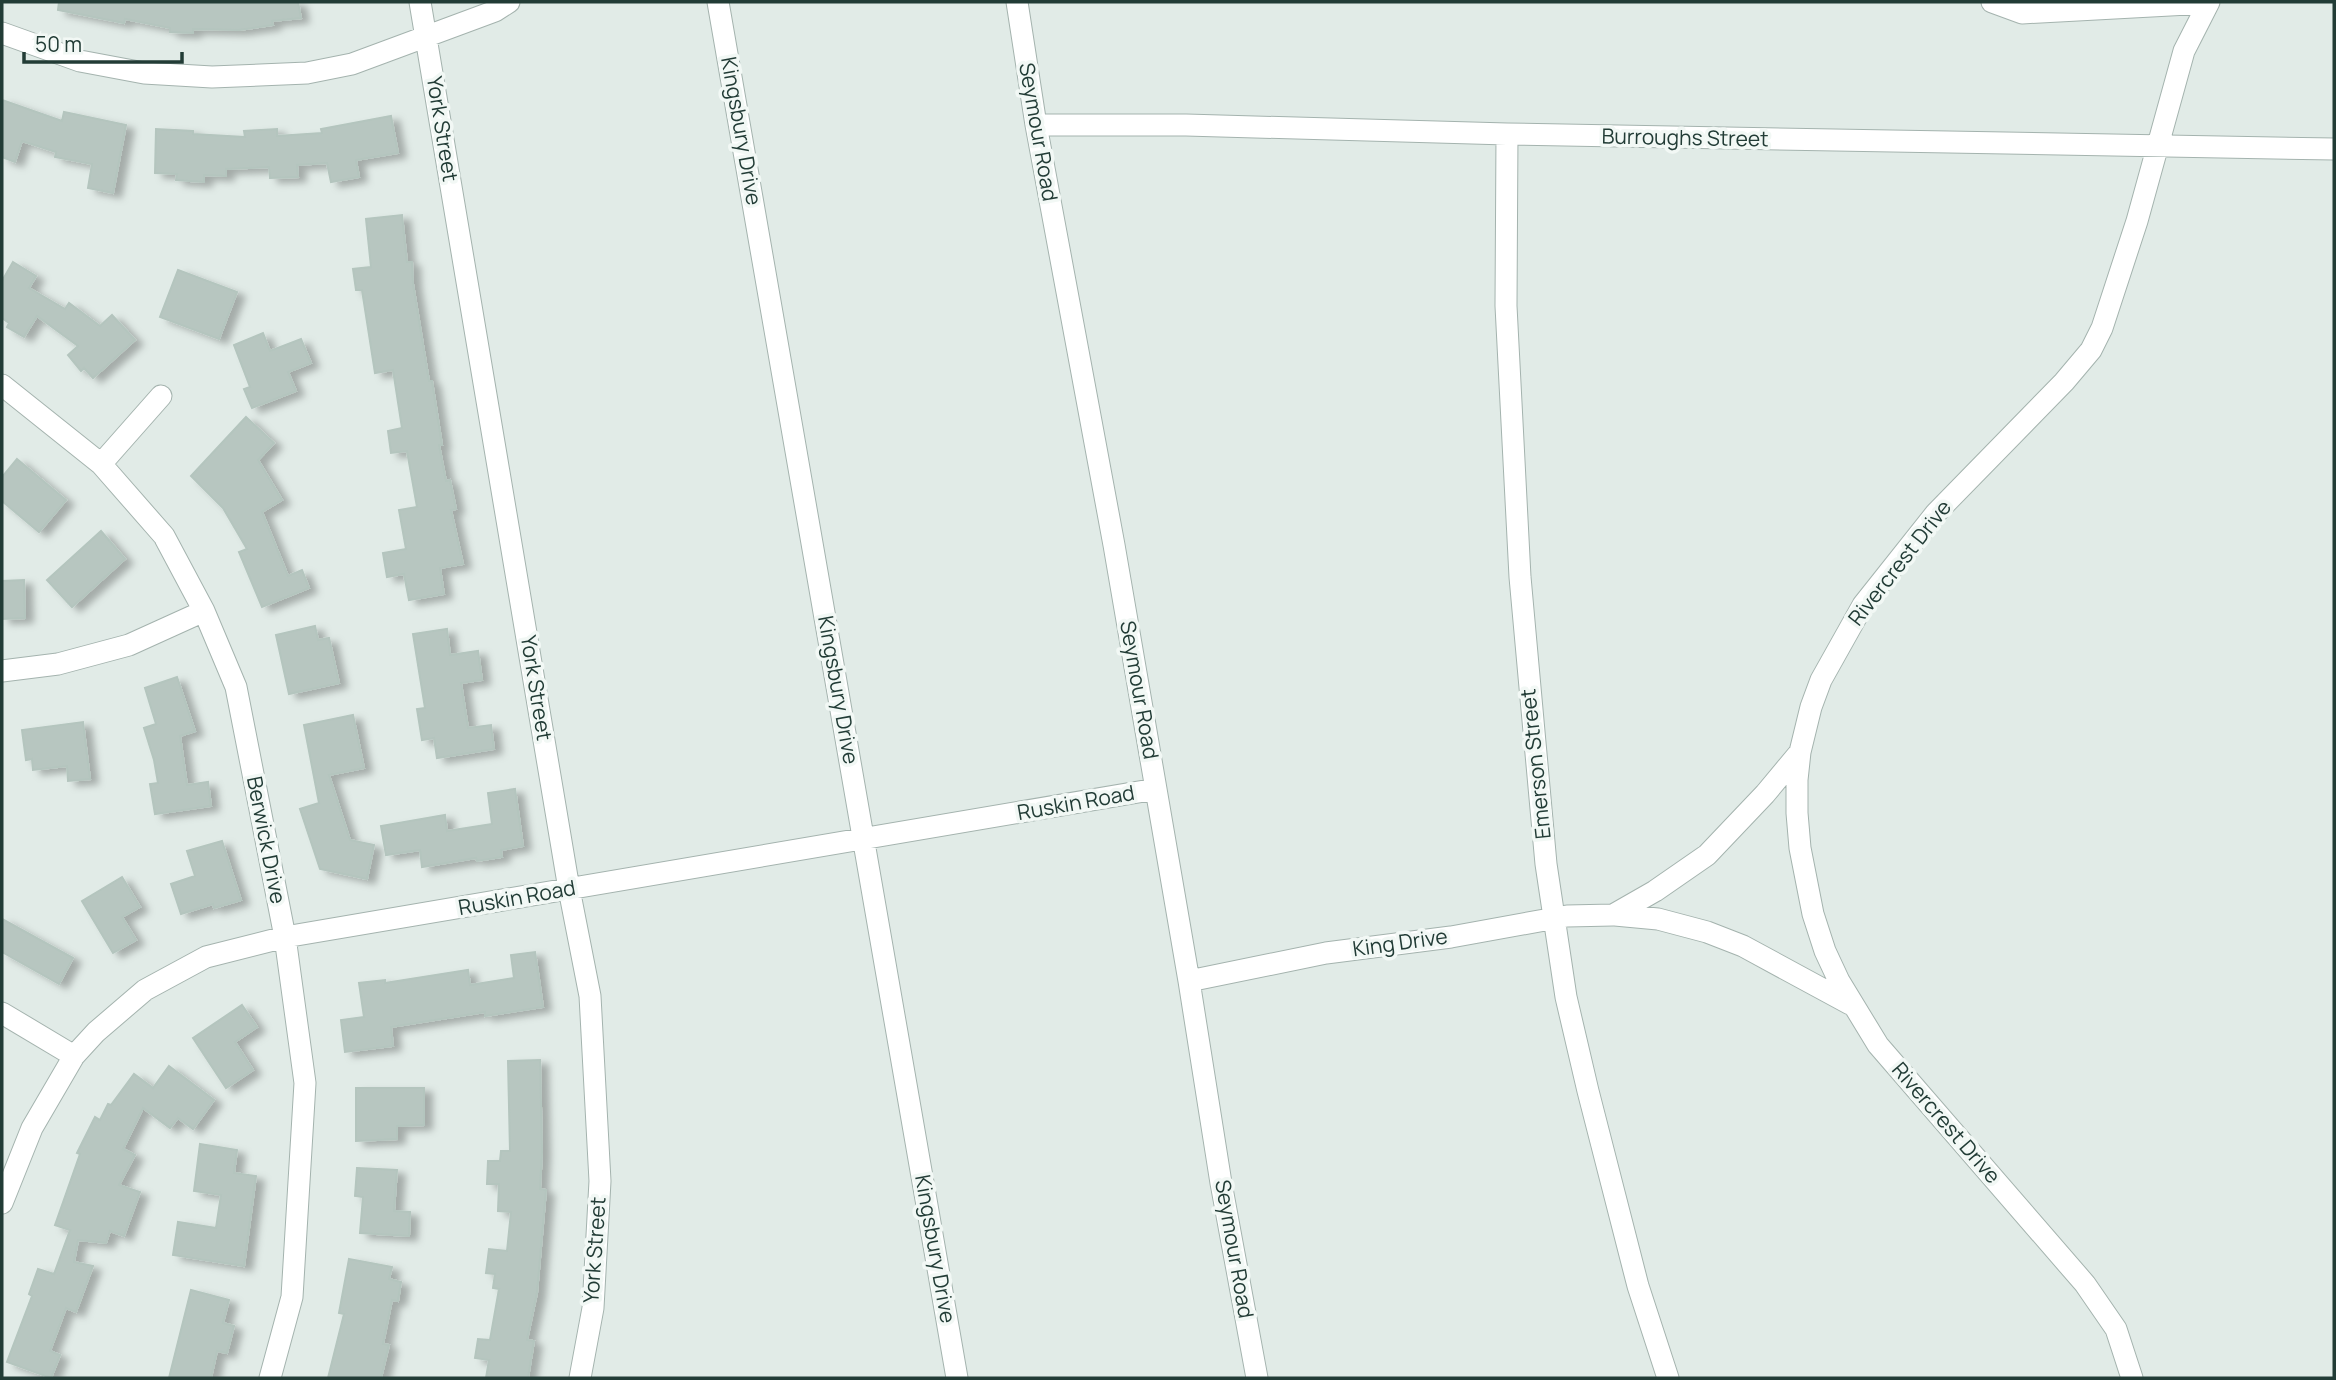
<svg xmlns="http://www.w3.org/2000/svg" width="2336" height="1380" viewBox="0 0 2336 1380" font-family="Manrope,sans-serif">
<defs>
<filter id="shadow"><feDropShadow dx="8" dy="4.5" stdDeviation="3.5" flood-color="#0004"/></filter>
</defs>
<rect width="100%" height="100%" fill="#e1ebe7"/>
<path fill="#b7c6c0" stroke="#b4c5be" stroke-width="2" filter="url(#shadow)" d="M59 2H298L301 18 272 21 273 25 239 30 193 29V33L170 32V28L125 19 124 23 58 10Z
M2 100 62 121 64 112 126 125 113 193 88 188 92 164 55 157 56 152 22 141 15 162 2 157Z
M391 116 398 153 356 160 359 177 331 182 327 163 297 165 298 177 270 178 269 167 226 169V176L204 175V182L176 180 177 174 155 173 156 129 193 131V134L245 137 244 131 277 129V136L322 133 321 129Z
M402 215 407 262H412L413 284 429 381H432L442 445H439L446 481 450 480 456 509 451 510 463 564 440 568 444 594 409 600 404 574 387 577 383 553 406 549 399 510 417 507 407 451 391 453 388 431 402 428 393 370 375 373 362 290H356L353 269 371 267 366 219Z
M13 262 36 276 29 288 65 309 69 303 100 326 112 315 135 340 93 378 84 368 81 371 68 355 78 346 37 316 24 337 7 327 9 323 2 318V281Z
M178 270 237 292 219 339 160 317Z
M263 333 270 351 301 339 311 363 288 372 296 391 252 408 244 389 250 387 234 345Z
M246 417 274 443 258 460 282 500 262 512 288 576 302 570 309 588 262 607 239 552 247 549 223 508 191 476Z
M17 459 66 500 39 532 2 501V477Z
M101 531 125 559 72 607 47 580Z
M24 580 25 618 2 619V581Z
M315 626 318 640 329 638 339 683 289 694 276 635Z
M447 629 450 655 478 651 482 680 461 683 468 728 491 725 494 749 437 758 434 738 422 740 417 709 425 708 413 634Z
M177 677 195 731 180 736 187 785 208 782 211 806 155 814 150 784 158 783 154 760 144 728 156 724 145 688Z
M353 715 364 768 329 775 350 840 374 845 367 879 320 869 300 809 319 803 304 725Z
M83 722 90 779 68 781 67 766 33 770 32 759 26 760 22 730Z
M515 789 523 846 501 850 502 857 477 861 476 858 422 867 420 850 386 855 381 826 445 815 447 831 492 824 488 793Z
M222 841 241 900 214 908 213 904 181 914 171 884 195 876 187 851Z
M122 877 140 907 122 917 136 940 113 953 82 901Z
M2 919 73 958 59 984 2 952Z
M535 952 543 1007 485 1016V1012L391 1027 393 1046 345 1052 341 1020 364 1017 359 983 385 980V983L468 970 470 985 514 978 511 955Z
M242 1005 257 1027 235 1042 253 1070 226 1088 193 1038Z
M540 1060 542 1152 540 1189 546 1190 537 1293 527 1340 534 1341 528 1378H486L489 1360 475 1358 478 1339 490 1340 499 1289 493 1288 495 1274 486 1273 489 1249 507 1251 511 1212 498 1211 499 1184H487L488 1161H500L501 1151H510L508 1061Z
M169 1066 214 1100 193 1129 178 1118 170 1128 143 1108 123 1149 135 1155 119 1185 140 1192 124 1236 110 1231 106 1243 78 1240 74 1262 93 1266 76 1312 66 1308 50 1351 60 1355 51 1378 7 1362 32 1296 29 1294 38 1269 54 1274 70 1230 55 1225 80 1154 77 1153 95 1117 100 1120 108 1104 111 1105 134 1074 153 1088Z
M356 1088H424V1125L397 1126V1139L356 1141Z
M200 1144 237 1150 234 1173 256 1176 244 1266 173 1255 178 1222 216 1228 221 1195 194 1191Z
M357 1168 397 1170 394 1211 410 1212 409 1236 360 1233 363 1197 355 1196Z
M349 1259 392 1267 389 1279 401 1282 398 1301 392 1300 383 1344 389 1345 381 1378H328L344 1314 339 1313Z
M191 1290 229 1300 223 1323 234 1326 227 1353 217 1351 211 1378H169Z"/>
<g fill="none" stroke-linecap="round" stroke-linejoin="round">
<g stroke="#a4b3ae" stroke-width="23">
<path id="minor" d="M420 2 569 889 590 996 600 1181 593 1308 580 1378
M718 2 957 1378
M1017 2 1036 125 1114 545 1189 981 1221 1183 1257 1378
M1992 2 2022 13 2207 3
M2 33 80 61 144 73 212 77 307 73 352 64 495 11 509 2
M1036 125H1186L1507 134 2334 149
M1507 134 1506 306 1520 577 1546 864 1566 997 1588 1091 1638 1286 1668 1378
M2 385 101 464 164 536 204 611 236 687 285 937 305 1083 292 1297 270 1378
M101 464 161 396
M2 671 58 664 129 645 204 611
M1615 915 1658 919 1707 932 1743 946 1850 1004
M1189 981 1326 953 1451 937 1567 916 1613 915 1655 891 1707 855 1765 794 1800 752
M2 1013 74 1056
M2 1203 32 1128 74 1056 96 1032 145 990 206 957 285 937 1156 789
M2132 1378 2116 1329 2085 1284 1878 1045 1839 981 1825 951 1813 914 1800 848 1797 813V780L1800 752 1811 707 1821 680 1863 605 1936 513 2064 382 2091 350 2102 328 2137 221 2184 51 2209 2"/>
</g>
<use href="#minor" stroke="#fff" stroke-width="21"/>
</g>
<g text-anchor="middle" stroke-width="7" stroke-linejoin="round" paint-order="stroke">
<g font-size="21" fill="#223c36" stroke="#f2f8f5">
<text transform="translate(442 129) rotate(81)" y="7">York Street</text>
<text transform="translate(741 131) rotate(80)" y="7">Kingsbury Drive</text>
<text transform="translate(1038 132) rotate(80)" y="7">Seymour Road</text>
<text transform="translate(1685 138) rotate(1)" y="7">Burroughs Street</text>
<text transform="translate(1900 563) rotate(-52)" y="7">Rivercrest Drive</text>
<text transform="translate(536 688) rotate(81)" y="7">York Street</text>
<text transform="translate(838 690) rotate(80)" y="7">Kingsbury Drive</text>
<text transform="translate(1139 690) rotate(80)" y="7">Seymour Road</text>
<text transform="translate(1536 764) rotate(-96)" y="7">Emerson Street</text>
<text transform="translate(1076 803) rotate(-10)" y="7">Ruskin Road</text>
<text transform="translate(266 840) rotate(79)" y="7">Berwick Drive</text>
<text transform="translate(517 898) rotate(-10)" y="7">Ruskin Road</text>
<text transform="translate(1400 943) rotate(-8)" y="7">King Drive</text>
<text transform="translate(1946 1123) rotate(49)" y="7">Rivercrest Drive</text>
<text transform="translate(935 1249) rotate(80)" y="7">Kingsbury Drive</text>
<text transform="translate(1234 1249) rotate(80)" y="7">Seymour Road</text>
<text transform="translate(595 1250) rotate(-86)" y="7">York Street</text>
</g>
</g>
<rect width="2336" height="1380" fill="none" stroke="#223c36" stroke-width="7"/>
<path d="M24 52v10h158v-10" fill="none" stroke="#223c36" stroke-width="3.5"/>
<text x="35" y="52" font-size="21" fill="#223c36" stroke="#f2f8f5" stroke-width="5" paint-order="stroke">50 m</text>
</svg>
